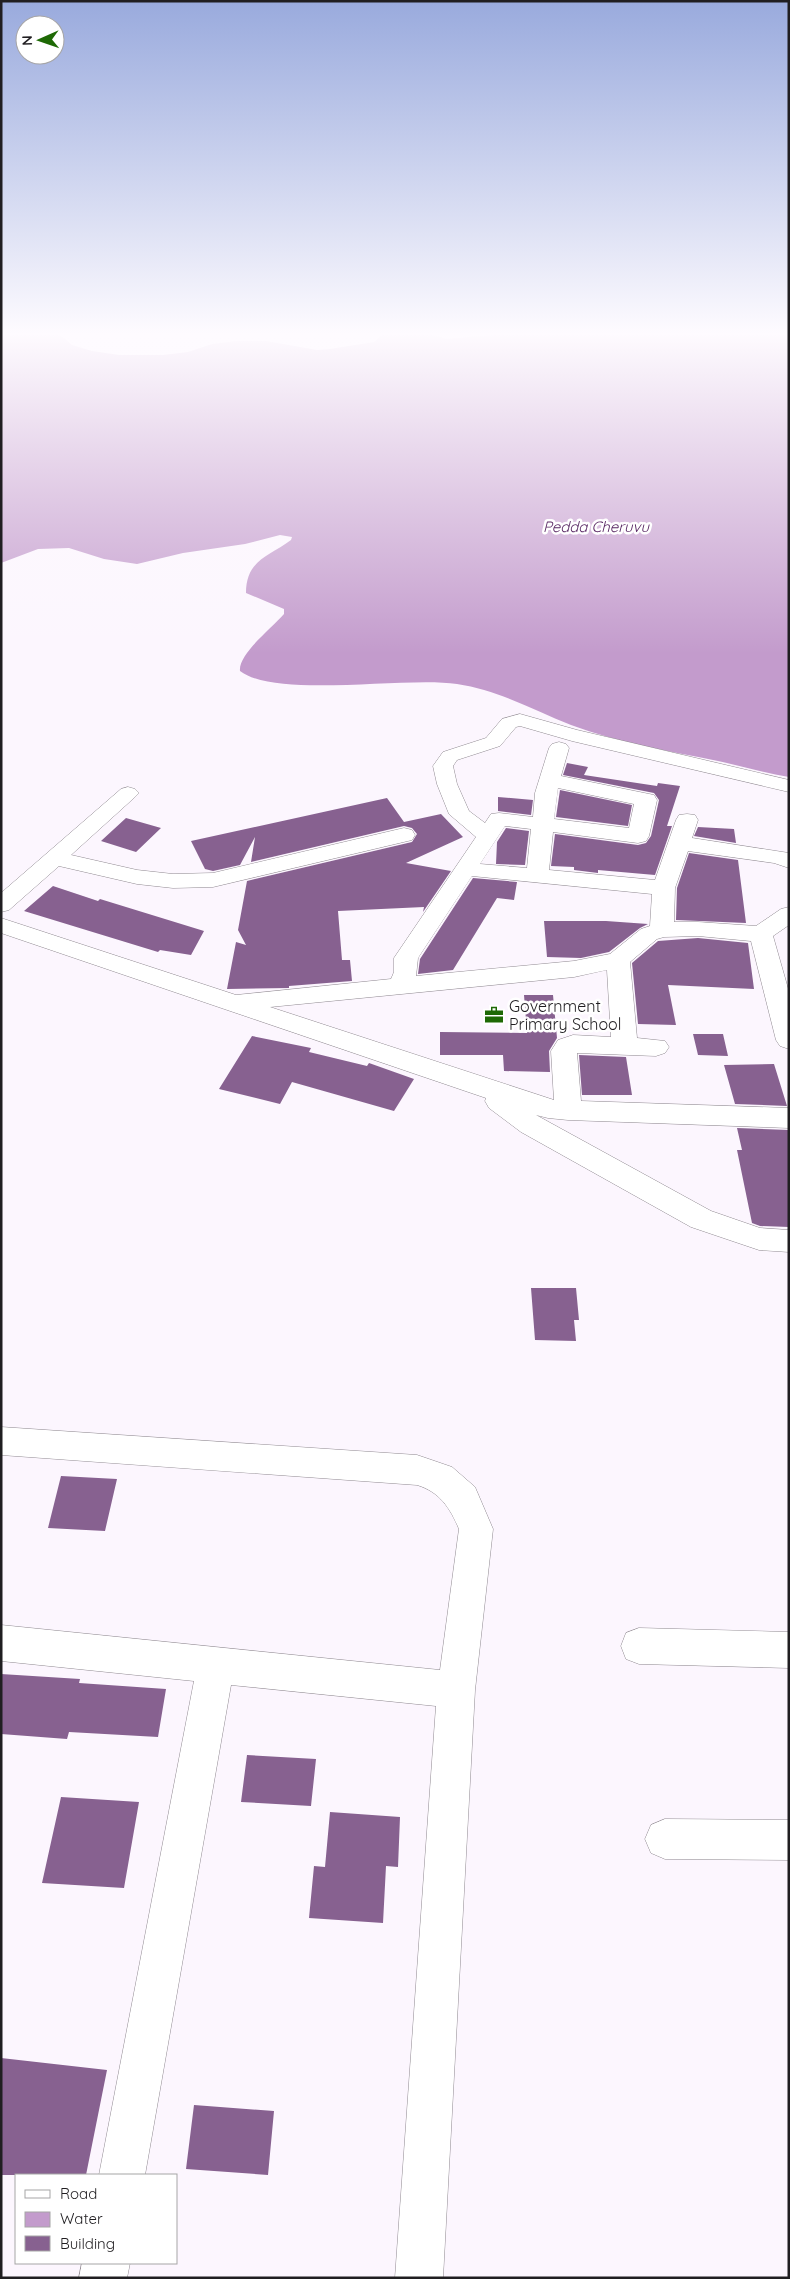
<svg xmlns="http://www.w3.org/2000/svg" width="790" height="2279" viewBox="0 0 790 2279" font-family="Quicksand,sans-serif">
<rect width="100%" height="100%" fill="#fcf6fe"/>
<path fill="#c39bcc" d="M1 335H60L72 345 92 351 119 355H163L188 352 212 344 237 341H266L317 350 330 349 374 342 382 335H434L446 339 492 335H789V777C765 773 742 766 718 761 669 751 619 743 571 725 533 710 498 690 457 684 405 676 277 699 240 671 238 654 272 628 284 614V609L246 593C246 560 268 557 291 540L292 537 280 535 245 544 183 553 137 564 104 559 69 548 38 549 1 563Z"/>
<path fill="#876190" d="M567 763 588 767 584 775 657 786 658 783 680 786 667 826H672L655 875 598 870V873L574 870V867L551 866 555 834 638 845 646 843 651 836 659 800 654 793 563 775Z
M560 790 632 805 628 826 556 817Z
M498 797 533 800 531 815 498 811Z
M387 798 404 822 441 814 463 837 406 863 451 871 423 912 424 907 338 911 342 960H350L352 981 289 986V988L227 989 236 942 246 945 238 930 247 881 412 842 417 834 412 828 404 826 251 862 255 837 240 865 213 871 205 869 191 841Z
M126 818 161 828 136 852 101 841Z
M698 827 734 829 736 843 694 836Z
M506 828 529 831 525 865 496 864 497 842Z
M689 853 738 860 746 923 676 920 677 888Z
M473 878 517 882 514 900 497 898 453 970 418 974 420 959Z
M53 886 98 901 100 899 204 931 191 955 160 950 158 952 24 911Z
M544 921H606L648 924 640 928 609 952 581 958 547 957Z
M698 938 748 943 754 989 668 985 676 1025 638 1024 632 963 658 941Z
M524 995H553L557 1038 549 1051 550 1072 504 1071 503 1055H440V1032L527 1033Z
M693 1034H723L728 1056 698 1055Z
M252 1036 311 1048 309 1052 367 1066 369 1063 414 1079 394 1111 292 1082 280 1104 219 1089Z
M579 1055 626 1057 632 1095H582Z
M774 1064 787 1106 735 1104 724 1065Z
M737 1128 789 1130V1227L760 1226 752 1223 737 1150H742Z
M531 1288H576L579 1320H574L576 1341 535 1340Z
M61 1476 117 1479 105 1531 48 1528Z
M1 1674 80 1679 79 1683 166 1689 158 1737 69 1732 67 1739 1 1734Z
M247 1755 316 1759 311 1806 241 1802Z
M61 1797 139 1802 124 1888 42 1883Z
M330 1812 400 1817 398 1867 386 1866 383 1923 309 1918 314 1866 325 1867Z
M1 2058 107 2070 86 2175H1Z
M194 2105 274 2111 268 2175 186 2169Z"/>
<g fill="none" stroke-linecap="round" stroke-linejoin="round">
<g stroke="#908a91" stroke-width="1">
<path id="minor" d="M520 714 577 730 789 780V792L572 741 520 726 516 727 500 746 457 760 453 766 457 784 469 811 485 823 491 814 499 813 533 817 535 793 549 748 552 744 559 742 566 744 569 748 561 776 654 795 657 800 649 836 646 841 638 843 553 832 549 870 655 880 676 820 679 815 687 814 695 815 698 820 692 838 789 853V868L774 863 688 851 675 888 674 922H698L756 926 781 909 789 907V925L773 936 789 992V1049L780 1046 776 1040 751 941 698 936 664 937 657 939 630 962 637 1038 665 1041 669 1047 665 1053 656 1056 577 1053 581 1101 789 1108V1128L568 1120 548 1118 536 1115 711 1211 760 1228 789 1230V1252L759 1250 691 1227 521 1132 489 1108 485 1101 486 1098 1 933V918L236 995 391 979 394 972V958L476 837 449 814 437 784 433 766 443 752 486 738 502 719ZM558 788 634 804 629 828 554 819ZM505 826 531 829 527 868 480 864ZM472 876 652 894 650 926 641 929 610 954 574 961 416 976 418 958ZM607 970 611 1037 573 1035 558 1040 551 1051 554 1100 270 1007 574 977Z
M128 787 135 789 139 793 135 797 71 855 137 870 173 874 213 873 404 828 412 830 415 835 412 840 213 887 173 888 137 884 59 866 9 910 1 912V893L121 789Z
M1 1427 417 1455 452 1467 475 1487 493 1529 475 1690 443 2278H395L436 1706 231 1685 145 2175H99L194 1681 1 1661V1625L440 1670 459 1529C450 1508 440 1492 417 1485L1 1455Z
M639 1628 789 1632V1668L639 1664 626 1659 621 1646 626 1633Z
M665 1819 789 1820V1860L665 1859 651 1853 645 1839 651 1825Z
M82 2263H130L127 2278H79Z"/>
</g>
<use href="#minor" fill="#fff" fill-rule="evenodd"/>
</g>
<linearGradient id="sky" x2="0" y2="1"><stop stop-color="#9ad"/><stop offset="0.51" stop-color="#fefbff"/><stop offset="1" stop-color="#fefbff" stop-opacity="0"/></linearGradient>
<rect width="790" height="654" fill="url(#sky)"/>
<defs>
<g id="office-bare" transform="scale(1.5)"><path d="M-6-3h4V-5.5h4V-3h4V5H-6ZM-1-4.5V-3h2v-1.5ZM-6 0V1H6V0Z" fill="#1e6905" stroke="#fff" stroke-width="2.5" paint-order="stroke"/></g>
</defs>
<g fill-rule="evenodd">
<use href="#office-bare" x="494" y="1015"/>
</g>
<g text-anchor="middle" stroke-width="5" stroke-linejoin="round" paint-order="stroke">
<g font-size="15" font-style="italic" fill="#592864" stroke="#fff">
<text x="596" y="532">Pedda Cheruvu</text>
</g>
<g font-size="16" fill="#201e21" stroke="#fff" text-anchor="start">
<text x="509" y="1012">Government<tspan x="509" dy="18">Primary School</tspan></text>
</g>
</g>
<rect width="790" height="2279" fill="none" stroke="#201e21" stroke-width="5"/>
<rect x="15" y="2174" width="162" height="90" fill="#ffffff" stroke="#a6a5a6"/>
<rect x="25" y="2190" width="25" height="8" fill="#ffffff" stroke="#a6a5a6"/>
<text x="60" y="2199" font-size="15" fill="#201e21">Road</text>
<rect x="25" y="2212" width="25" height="15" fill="#c39bcc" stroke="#a6a5a6"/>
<text x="60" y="2224" font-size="15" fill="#201e21">Water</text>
<rect x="25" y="2236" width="25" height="15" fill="#876190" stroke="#a6a5a6"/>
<text x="60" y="2249" font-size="15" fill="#201e21">Building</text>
<g transform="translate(40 40) rotate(268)"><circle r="24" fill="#ffffff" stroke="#a6a5a6"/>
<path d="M0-4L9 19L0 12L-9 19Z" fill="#1e6905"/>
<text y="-8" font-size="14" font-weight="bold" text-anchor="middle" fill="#201e21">N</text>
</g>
</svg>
